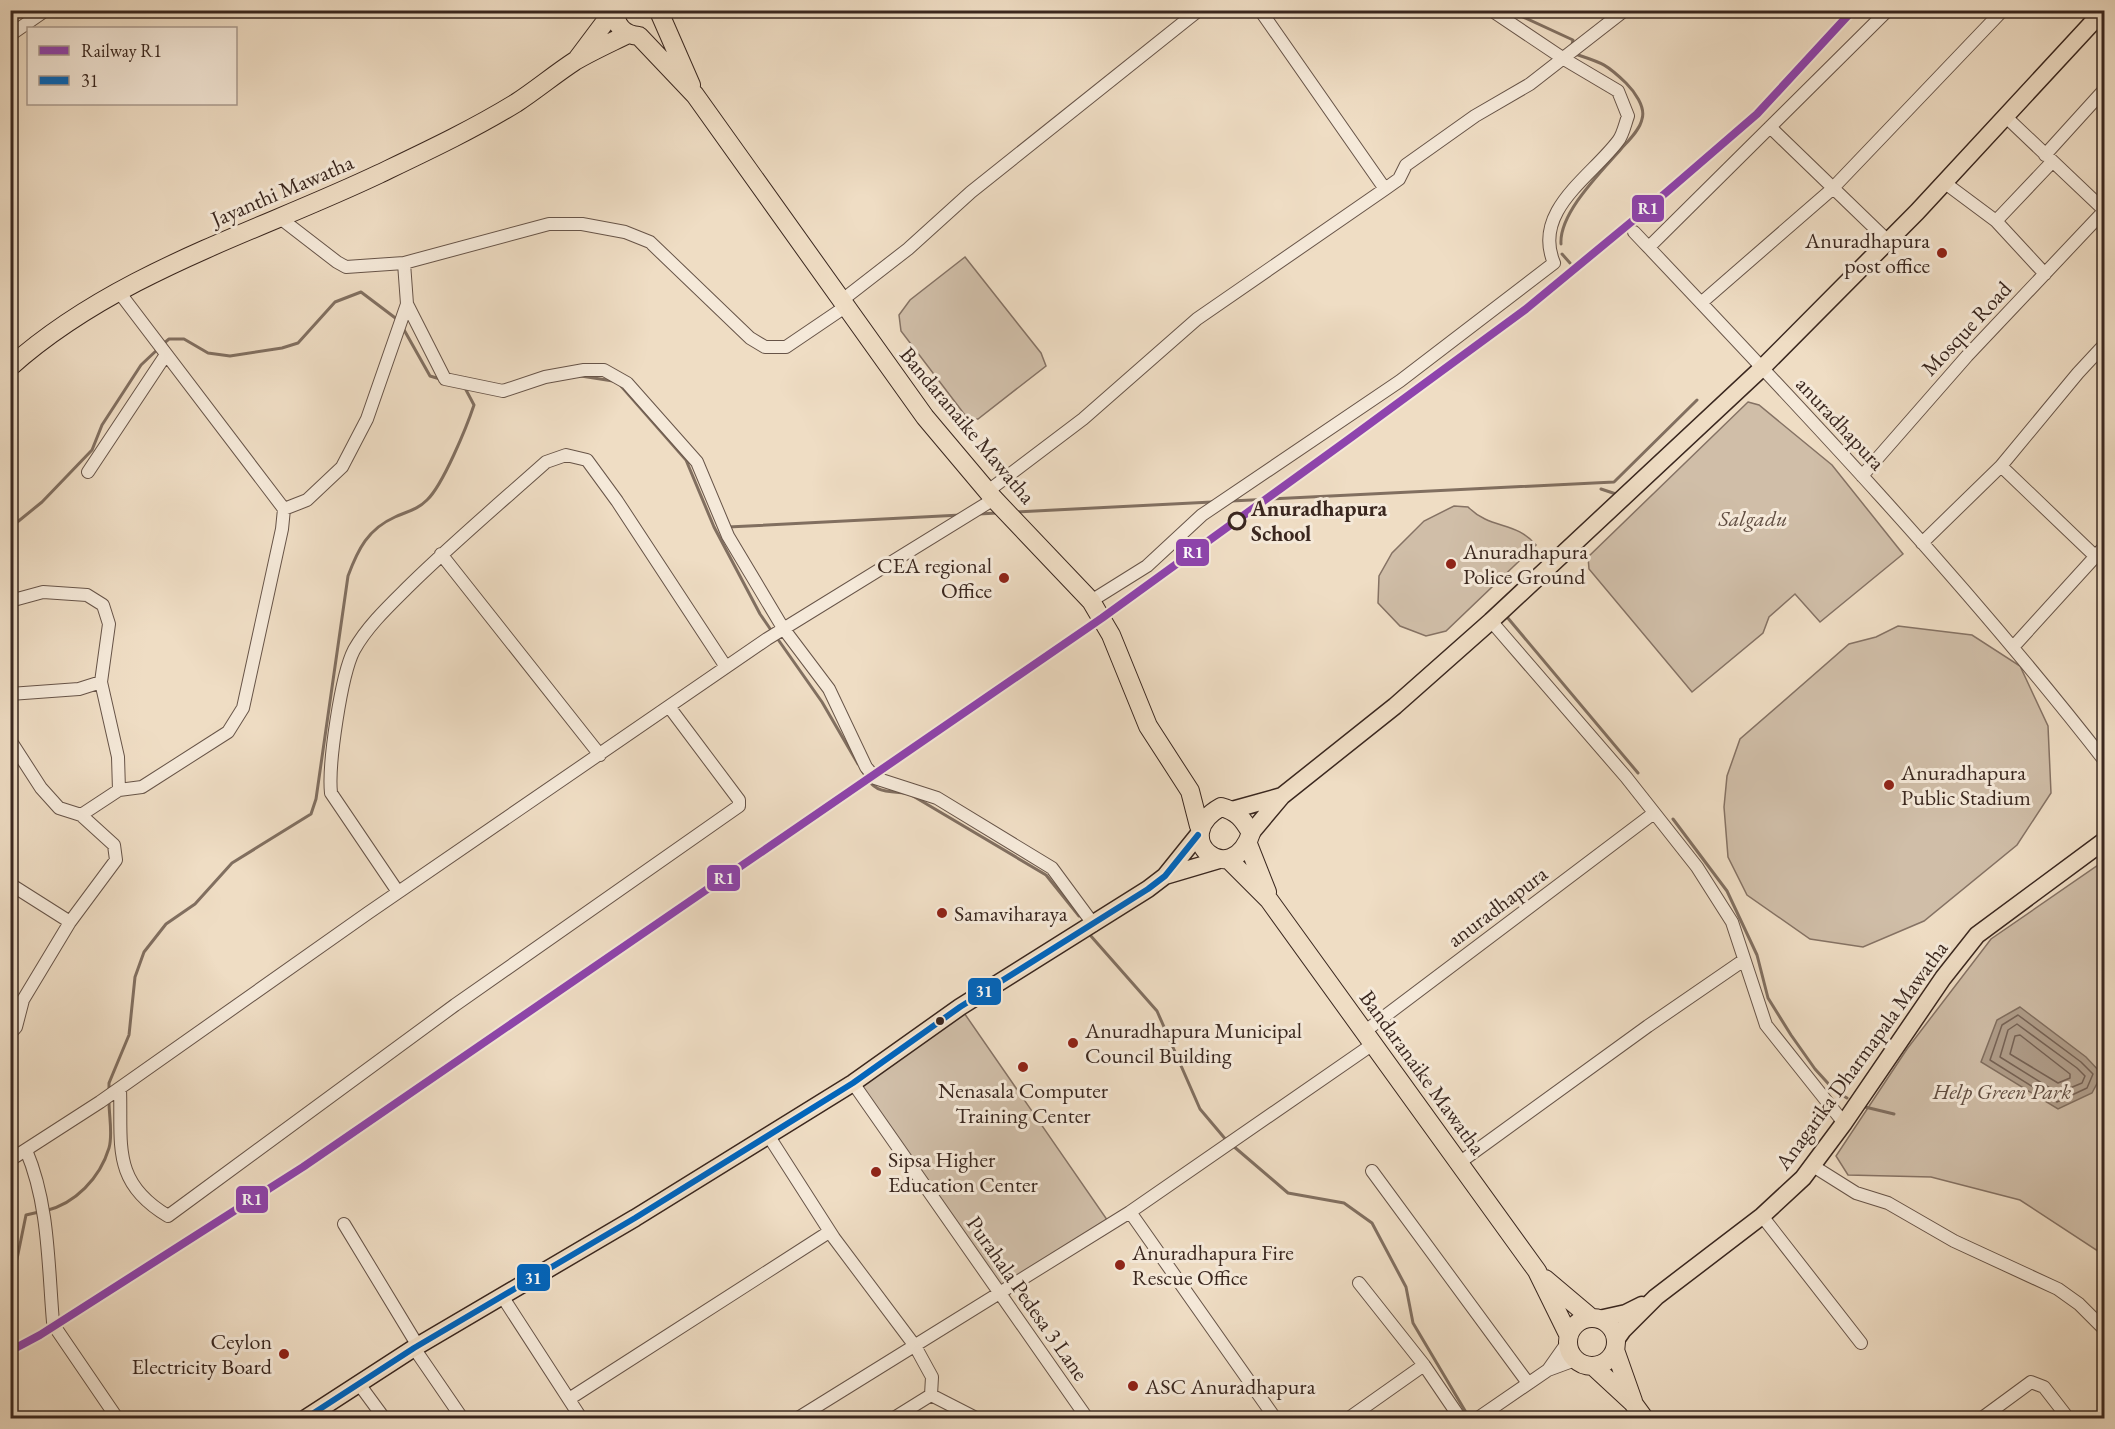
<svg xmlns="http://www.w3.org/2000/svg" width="2115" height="1429" viewBox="0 0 2115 1429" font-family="'EB Garamond',serif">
<rect width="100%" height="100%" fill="#efddc4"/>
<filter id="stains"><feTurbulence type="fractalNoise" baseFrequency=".00333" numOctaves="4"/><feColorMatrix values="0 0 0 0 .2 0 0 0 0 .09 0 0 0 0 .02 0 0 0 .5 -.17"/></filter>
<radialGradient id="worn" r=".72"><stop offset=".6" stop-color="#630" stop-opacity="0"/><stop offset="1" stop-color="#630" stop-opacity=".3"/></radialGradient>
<path fill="#d0bea8" stroke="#857264" stroke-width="1.5" d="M965 257 1041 353 1046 366 978 419H968L901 331 899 315 910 300Z
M1748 402 1759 405 1832 465 1903 554 1820 622 1795 594 1769 617 1763 633 1692 692 1589 569 1588 557Z
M1454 506 1468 507C1491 530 1516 521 1536 545L1446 631 1426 636 1400 626 1378 603 1379 576 1392 553 1424 521Z
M1898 626 1972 635 2020 666 2048 726 2051 793 2017 845 1924 921 1863 947 1810 939 1747 895 1728 857 1724 807 1727 776 1740 739 1849 644 1876 637Z
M2104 861V1260L2101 1253 2020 1200 1931 1177 1848 1175 1836 1156 1907 1049 1991 939Z
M960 1007 1110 1224 998 1295 853 1083Z"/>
<path fill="#b19f8c" stroke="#816f60" stroke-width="1.5" d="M2020 1007 2086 1057 2102 1074 2092 1093 2058 1109 1981 1062 1997 1020Z"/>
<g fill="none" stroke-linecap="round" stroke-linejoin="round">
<path stroke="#766356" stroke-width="1.5" d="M2018 1015 2081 1062 2093 1074 2087 1088 2057 1102 1990 1060 2002 1025Z
M2017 1024 2077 1068 2085 1076 2082 1083 2058 1093 2000 1057 2008 1030Z
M2020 1035 2070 1074V1078L2058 1083 2010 1054 2015 1036Z"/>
<path stroke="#816f60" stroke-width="3" d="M1508 10 1573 40 1572 45
M1561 244C1559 213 1601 172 1621 149 1628 141 1640 130 1642 119 1646 107 1634 91 1626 83 1605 63 1602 63 1575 54
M1562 254 1570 263
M403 328 430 376 440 379
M163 344 169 339H184L208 353 230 356 282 348 298 343 335 302 361 292 398 320
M581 376 613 381
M621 386 686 460 714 527 760 614 773 633
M1601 489 1619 495
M1231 501 1614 482 1697 400
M1015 512 1212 502
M979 514 997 513
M728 527 961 515
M10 528 42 502 92 450 102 425 141 365 158 349
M1507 617 1638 773
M777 638 822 702 858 764
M863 772C874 792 882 791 904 793
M913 796 1046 875 1079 916
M1673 819 1727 891 1757 955 1768 998 1791 1035 1815 1069 1835 1091 1847 1098
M1090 935 1157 1011 1200 1109 1227 1141
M109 1092V1083L129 1035 135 977 144 952 166 924 195 904 232 863 311 814 316 799 348 576C358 549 368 529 395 517 408 511 417 510 427 500 443 485 467 426 474 405L465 388
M1861 1106 1894 1114
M1232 1145 1288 1193 1344 1203 1372 1223 1406 1287 1413 1323 1467 1414
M45 1211C75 1204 100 1178 109 1148 113 1135 109 1116 109 1102
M10 1273 17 1259 26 1215 39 1212"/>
<g stroke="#675448" stroke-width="14">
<path id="minor" d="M1260 10 1385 189
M10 35 46 10
M2005 116 2104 210
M1770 127 1888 241
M2045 155 2104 90
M1945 183 1996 221 2045 274
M280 218 337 262 346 267 404 263 549 224H582L625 232 650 242 750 338 765 347H786L845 307
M1996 221 2052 162
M1634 232C1796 403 1959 574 2104 760
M1649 247 1888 10
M119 292 284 509 307 500 342 467 367 419 407 304 404 263
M841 301 908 249 971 192 1199 10
M1701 303 1831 190 2003 10
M407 304 445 379 503 391 545 377 584 370H604L627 383 697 462 728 536 783 628 829 689 866 767 875 778 937 798 1052 868 1094 925
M2001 466 2095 556
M88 472 165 356
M1862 476 1967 356 2104 211
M988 491 1083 419 1197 319 1385 189 1399 179 1406 165 1475 116 1530 84 1625 10
M1922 543 2001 466 2078 373 2104 345
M441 554 600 755
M10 601 43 592 87 595 103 605 109 624 101 682 118 757 119 790
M1091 601 1147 566 1202 515 1400 381 1554 263C1532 211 1591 177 1618 141 1623 135 1625 124 1628 116L1618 91 1564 59 1491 10
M1491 621 1626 777 1697 867 1732 922 1766 1025 1844 1123
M2014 646 2104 547
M10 694 79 689 101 682
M10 740 41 788 59 808 81 815
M10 884 70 922
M398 892 331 793C328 765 341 675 354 650 368 625 391 604 411 584 454 542 500 503 546 462L566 455 587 460 617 501 726 667
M1364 1032 1654 813
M10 1034 16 1027 23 1000 70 922 116 860 114 845 81 815 119 790 142 787 228 732 243 708 282 529 284 509
M853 1083 1087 1418
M120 1088C122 1145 111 1182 168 1216L455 1005 739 806V800L670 708
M768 1135 834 1238 915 1346 932 1377 931 1395 894 1418
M26 1150C49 1204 48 1264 53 1322
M10 1160 100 1102 368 913 767 639 994 499
M1459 1163 1648 1026 1744 960
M1813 1166 1856 1193 1888 1203 1954 1241 2058 1289 2079 1304 2104 1329
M1372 1171 1528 1383
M1130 1212 1275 1418
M1762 1216 1861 1343
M344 1224 418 1346
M1359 1283 1424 1365 1460 1418
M502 1296 581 1418
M57 1330 117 1418
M414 1348 462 1418
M1548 1370 1567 1343
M359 1384 384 1418
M931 1395 976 1418
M569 1399 829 1232
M798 1418 1130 1212 1373 1044
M1349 1418 1424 1365
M1478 1418 1548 1370 1575 1360
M1982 1418 2031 1382 2044 1387 2068 1418"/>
</g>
<g stroke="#3a271f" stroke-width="19">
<path id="major" d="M1232 810 1282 796
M1251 833 1282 796 1395 706 1491 621 1762 368 1917 212 2104 10
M1165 876 1219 860
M1599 1319 1626 1313 1642 1305
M1616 1340 1623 1330 1656 1297 1762 1216 1803 1178 1844 1123 1943 978 1977 935 2104 841
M306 1418 414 1348 635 1218 853 1083 960 1007 1148 889 1165 876 1198 835"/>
</g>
<g stroke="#3a271f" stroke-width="20">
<path id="highway" d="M615 10C615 26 624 35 639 36
M660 14 691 85
M639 36 695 95 925 417 994 499 1091 601 1111 635 1148 726 1190 791 1199 826
M578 58 614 10
M10 367C115 273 255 233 379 174 425 152 472 130 516 103 536 90 555 74 575 61 592 51 610 43 628 34
M1221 807C1237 811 1243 819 1251 833 1231 892 1167 837 1221 807Z
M1248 844 1267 892
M1229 860 1269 900 1537 1271 1568 1334
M1545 1279 1590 1317
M1568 1342a24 24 0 1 1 48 0a24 24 0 1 1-48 0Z
M1615 1350 1633 1401
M1593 1366 1633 1403 1644 1418"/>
</g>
<use href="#minor" stroke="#f5e9d9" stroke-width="12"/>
<use href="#major" stroke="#efddc4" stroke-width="16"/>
<use href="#highway" stroke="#efddc4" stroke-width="18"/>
<g stroke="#f5e9d9" stroke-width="10">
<path id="bus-1" d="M306 1418 414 1348 635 1218 853 1083 960 1007 1148 889 1165 876 1198 835"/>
</g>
<use href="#bus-1" stroke="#0065bd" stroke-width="6"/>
<g stroke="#f5e9d9" stroke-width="12">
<path id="rail-1" d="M10 1351 40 1335 303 1167 1102 618 1349 439 1526 309 1647 209 1757 114 1853 10"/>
</g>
<use href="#rail-1" stroke="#8e44ad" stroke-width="8"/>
</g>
<g fill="#8f2418" stroke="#f5e9d9" stroke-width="2">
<circle cx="1942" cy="253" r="6"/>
<circle cx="1451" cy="564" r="6"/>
<circle cx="1004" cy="578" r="6"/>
<circle cx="1889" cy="785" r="6"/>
<circle cx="942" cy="913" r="6"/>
<circle cx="1073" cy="1043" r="6"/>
<circle cx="1023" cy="1067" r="6"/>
<circle cx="876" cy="1172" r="6"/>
<circle cx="1120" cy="1265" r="6"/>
<circle cx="284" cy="1354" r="6"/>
<circle cx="1133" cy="1386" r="6"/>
</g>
<circle fill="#f5e9d9" stroke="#3a271f" stroke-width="3" cx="1237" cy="521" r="8"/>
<circle fill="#3a271f" stroke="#f5e9d9" stroke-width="2" cx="940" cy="1021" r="5"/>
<g text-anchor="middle" stroke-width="6" stroke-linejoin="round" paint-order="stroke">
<g font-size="22" fill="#3a271f" stroke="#f5e9d9">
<text transform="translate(282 190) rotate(-23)" y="8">Jayanthi Mawatha</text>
<text transform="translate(1966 328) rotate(-47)" y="8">Mosque Road</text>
<text transform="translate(1841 423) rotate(47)" y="8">anuradhapura</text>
<text transform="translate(968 425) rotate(50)" y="8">Bandaranaike Mawatha</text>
<text transform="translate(1497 906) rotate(-37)" y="8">anuradhapura</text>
<text transform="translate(1861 1055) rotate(-54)" y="8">Anagarika Dharmapala Mawatha</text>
<text transform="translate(1423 1072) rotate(54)" y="8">Bandaranaike Mawatha</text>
<text transform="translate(1028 1298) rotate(55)" y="8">Purahala Pedesa 3 Lane</text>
</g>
<g font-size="22" fill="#3a271f" stroke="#f5e9d9" text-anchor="start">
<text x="1930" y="248" text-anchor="end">Anuradhapura<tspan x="1930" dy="25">post office</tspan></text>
<text x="1463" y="559">Anuradhapura<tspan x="1463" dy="25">Police Ground</tspan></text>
<text x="992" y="573" text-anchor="end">CEA regional<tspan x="992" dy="25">Office</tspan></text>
<text x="1901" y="780">Anuradhapura<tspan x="1901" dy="25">Public Stadium</tspan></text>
<text x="954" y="921">Samaviharaya</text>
<text x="1085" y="1038">Anuradhapura Municipal<tspan x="1085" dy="25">Council Building</tspan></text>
<text x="1023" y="1098" text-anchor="middle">Nenasala Computer<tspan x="1023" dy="25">Training Center</tspan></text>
<text x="888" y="1167">Sipsa Higher<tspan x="888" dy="25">Education Center</tspan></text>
<text x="1132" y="1260">Anuradhapura Fire<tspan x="1132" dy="25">Rescue Office</tspan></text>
<text x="272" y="1349" text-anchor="end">Ceylon<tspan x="272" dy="25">Electricity Board</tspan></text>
<text x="1145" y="1394">ASC Anuradhapura</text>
</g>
<g font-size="22" font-weight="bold" fill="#3a271f" stroke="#f5e9d9" text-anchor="start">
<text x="1251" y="516">Anuradhapura<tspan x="1251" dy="25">School</tspan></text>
</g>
<g font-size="22" font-style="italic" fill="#604d41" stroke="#f5e9d9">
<text x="1753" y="526">Salgadu</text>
<text x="2002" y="1099">Help Green Park</text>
</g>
</g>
<g stroke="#f5e9d9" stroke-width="2">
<rect x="1631" y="194" width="34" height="29" rx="6" fill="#8e44ad"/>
<rect x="1175" y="538" width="35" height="29" rx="6" fill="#8e44ad"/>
<rect x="706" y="864" width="35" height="28" rx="6" fill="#8e44ad"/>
<rect x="967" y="977" width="35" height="29" rx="6" fill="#0065bd"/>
<rect x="235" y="1185" width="34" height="29" rx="6" fill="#8e44ad"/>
<rect x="516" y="1263" width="35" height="29" rx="6" fill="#0065bd"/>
</g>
<g font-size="16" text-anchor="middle" font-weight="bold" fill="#fff">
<text x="1648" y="214">R1</text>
<text x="1193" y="558">R1</text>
<text x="724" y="884">R1</text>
<text x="984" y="997">31</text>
<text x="252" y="1205">R1</text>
<text x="533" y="1284">31</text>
</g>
<rect width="2115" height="1429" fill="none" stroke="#efddc4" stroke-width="36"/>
<rect x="12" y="12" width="2091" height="1405" fill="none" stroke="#3a271f" stroke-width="3"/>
<rect x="18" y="18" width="2079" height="1393" fill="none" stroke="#3a271f" stroke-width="1.5"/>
<rect x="27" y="27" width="210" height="78" fill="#f5e9d9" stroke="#aa9b8f" stroke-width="1.5"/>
<rect x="39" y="46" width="30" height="9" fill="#8e44ad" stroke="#aa9b8f" stroke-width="1.5"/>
<text x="81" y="57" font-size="18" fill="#3a271f">Railway R1</text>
<rect x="39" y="76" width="30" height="9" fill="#0065bd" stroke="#aa9b8f" stroke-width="1.5"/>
<text x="81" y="87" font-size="18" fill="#3a271f">31</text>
<rect width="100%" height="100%" filter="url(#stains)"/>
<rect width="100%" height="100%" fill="url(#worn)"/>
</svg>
